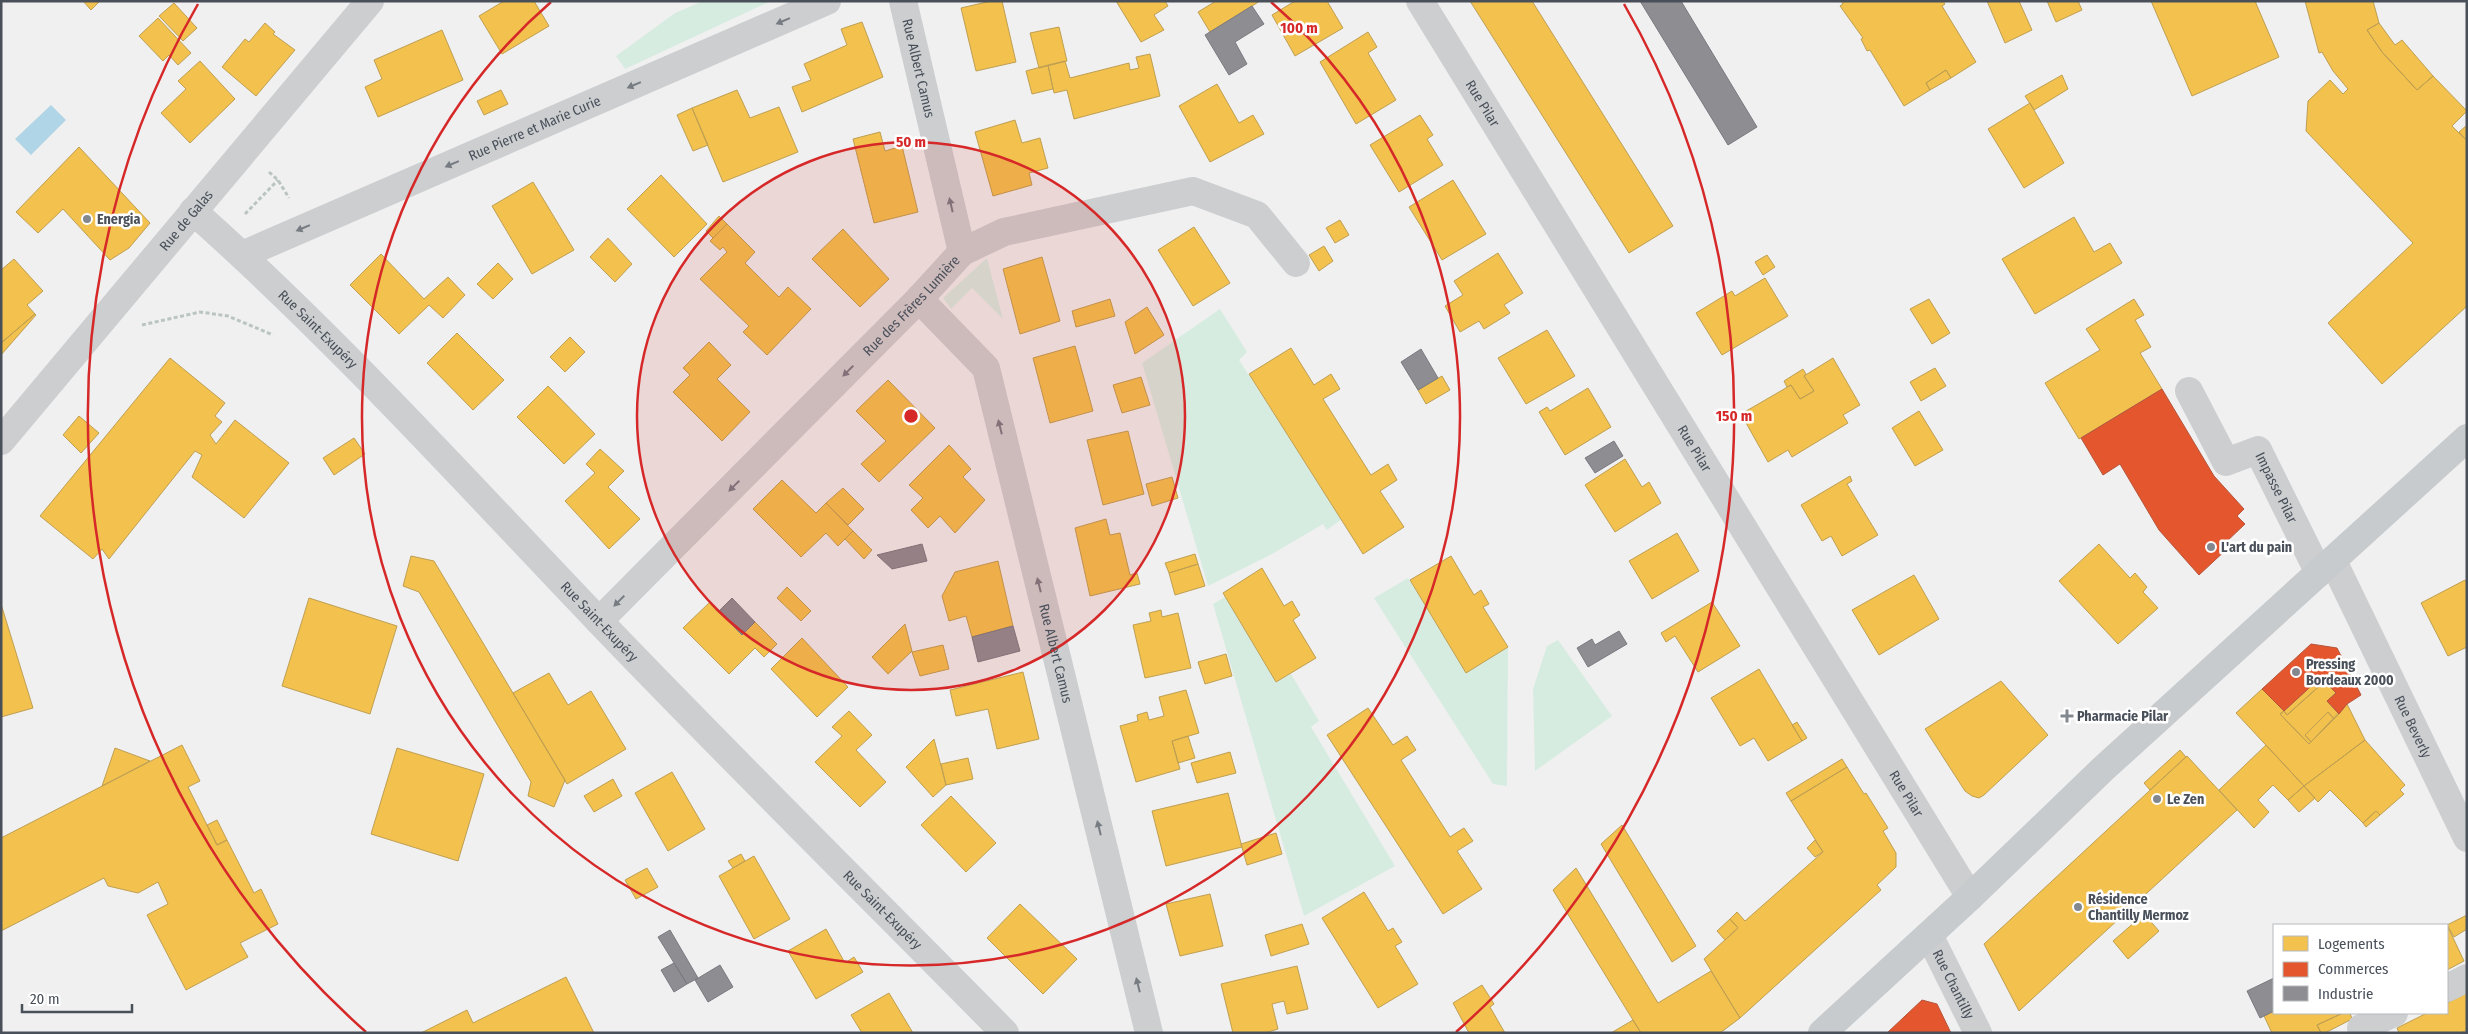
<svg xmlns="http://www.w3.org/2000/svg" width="2468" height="1034" viewBox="0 0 2468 1034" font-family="'Fira Sans Condensed',sans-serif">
<rect width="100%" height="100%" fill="#f0f0f0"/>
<path fill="#d7ece1" d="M703 1H771L625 69 616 56 675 13Z
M987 258 1003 319 972 288 951 309 943 298Z
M1220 309 1247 352 1239 360 1342 519 1327 530 1323 524 1272 554 1208 586 1142 363Z
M1408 578 1466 673 1508 647 1507 786 1493 784 1374 598Z
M1225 597 1276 682 1291 674 1319 721 1311 727 1395 866 1304 916 1213 604Z
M1558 640 1612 716 1535 771 1533 689 1547 646Z"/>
<path fill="#b0d5e6" d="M51 105 66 120 31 155 15 139Z"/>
<path fill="#f2c14e" stroke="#bf9f52" d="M83 1H100L91 10Z
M504 1H534L549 26 502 54 479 16Z
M991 1H1002L1016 62 976 71 961 8Z
M1116 1H1165L1168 6 1154 15 1164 30 1141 42Z
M1216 1H1260L1210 32 1198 12Z
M1295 1H1327L1343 28 1295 56 1272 15Z
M1470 1H1532L1673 226 1629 253Z
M1841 1H1943L1945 4 1942 6 1976 62 1951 78 1946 70 1926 83 1930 90 1904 106 1870 50 1867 51 1861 39 1863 38 1840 6 1843 4Z
M1987 1H2019L2032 30 2005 43Z
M2047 1H2078L2082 10 2056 22Z
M2151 1H2255L2279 57 2192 96Z
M2305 1H2373L2379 23 2367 30 2382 52 2417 90 2433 76 2467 111 2452 126 2467 141V306L2382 384 2328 323 2413 243 2306 131 2308 101 2330 80 2343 94 2348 89 2333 71 2322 52 2319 53Z
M174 3 197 28 183 41 159 16Z
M158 18 191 53 178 65 169 55 163 61 139 36Z
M862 22 883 77 802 112 792 87 811 80 804 64 847 45 841 29Z
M265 23 275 32 273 34 295 50 256 96 222 67 245 39 249 42Z
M2379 23 2395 45 2402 40 2433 76 2417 90 2382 52 2367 30Z
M1059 27 1067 61 1039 68 1030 33Z
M442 30 463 80 378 117 365 87 382 79 374 60Z
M1368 32 1377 47 1368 53 1396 100 1356 124 1320 62Z
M1150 54 1160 96 1074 119 1067 90 1054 93 1048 65 1065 61 1070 78 1129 63 1130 70 1139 68 1136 57Z
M200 61 235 99 190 143 161 113 186 89 178 81Z
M1048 65 1053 89 1032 94 1026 71Z
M1946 70 1951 78 1930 90 1926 83Z
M2062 75 2068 89 2034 110 2025 96Z
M1217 84 1239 123 1253 115 1264 134 1210 162 1179 106Z
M501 90 508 104 484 115 477 101Z
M737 90 750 118 779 107 798 152 723 182 692 108Z
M2030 103 2064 163 2024 188 1988 129Z
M692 108 708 145 693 151 677 115Z
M1420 115 1433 135 1427 139 1443 165 1399 192 1370 145Z
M1015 120 1022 143 1040 138 1048 168 1029 173 1032 185 993 196 975 132Z
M2467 125V141L2459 132Z
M880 132 885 151 902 146 918 212 874 223 853 139Z
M79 147 150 223 129 248 110 260 63 209 38 233 16 212Z
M661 175 707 224 674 257 627 209Z
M1453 180 1486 234 1442 260 1409 207Z
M533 182 574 250 532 274 492 206Z
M719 216 727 224 713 238 706 231Z
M2074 217 2094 252 2110 243 2122 263 2035 314 2002 259Z
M1340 220 1349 235 1335 243 1326 228Z
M727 224 755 252 745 263 779 297 788 287 811 309 767 355 743 332 749 326 700 279 727 252 723 247 720 250 710 241Z
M1194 227 1230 283 1193 306 1158 250Z
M843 229 889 279 860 307 812 259Z
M608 238 632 264 615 282 590 257Z
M1324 246 1333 261 1319 271 1309 255Z
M1498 253 1523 293 1504 305 1510 313 1484 329 1479 321 1460 332 1445 306 1463 295 1454 281Z
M381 254 424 299 448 277 465 295 443 318 429 305 399 334 350 285Z
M1767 255 1775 267 1763 275 1755 262Z
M1042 257 1060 321 1020 334 1003 269Z
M14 259 43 291 27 305 35 314 1 343V270Z
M498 263 513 279 493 299 477 284Z
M1765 278 1788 316 1722 355 1696 313 1732 291 1735 296Z
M1110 299 1115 316 1076 327 1072 311Z
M1929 299 1950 333 1932 344 1910 309Z
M2134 299 2144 315 2135 320 2151 347 2140 353 2162 389 2079 439 2045 383 2100 350 2086 329Z
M1147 307 1164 335 1135 354 1125 322Z
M35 314 36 315 1 355V343Z
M1547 330 1575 376 1526 404 1498 358Z
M457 333 504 380 473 410 427 363Z
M570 337 585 352 565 372 550 357Z
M709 342 731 365 717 379 750 412 722 441 673 392 690 375 683 368Z
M1075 346 1093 411 1050 423 1033 358Z
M1291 348 1314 385 1331 374 1340 389 1323 399 1371 475 1388 464 1397 480 1380 491 1404 527 1363 554 1249 374Z
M170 358 225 403 215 416 222 422 210 435 216 444 235 420 289 463 244 518 192 477 202 455 195 451 109 559 102 549 93 559 40 516Z
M1833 358 1860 405 1843 415 1848 423 1792 457 1788 450 1768 462 1741 414 1791 385 1800 399 1814 391 1804 376Z
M1935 368 1946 386 1921 401 1910 382Z
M1803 369 1806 374 1804 376 1814 391 1800 399 1791 385 1787 387 1784 381Z
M1442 376 1450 390 1426 404 1418 390Z
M1141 377 1150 405 1122 413 1113 385Z
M888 380 935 428 879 482 861 464 886 441 856 411Z
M548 386 595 434 564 464 517 417Z
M1588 388 1611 427 1565 455 1539 412 1547 407 1550 411Z
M1919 411 1943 450 1915 466 1892 428Z
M79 416 99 433 81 453 63 435Z
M1128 431 1144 494 1103 505 1087 440Z
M354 438 365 454 334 475 323 458Z
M949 445 971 469 963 477 985 500 955 533 940 516 928 528 911 510 923 498 909 485Z
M600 449 624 471 608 487 640 519 609 549 565 501 595 473 586 464Z
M1625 459 1642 487 1649 482 1661 503 1615 532 1585 485Z
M1850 476 1852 481 1847 484 1878 535 1842 556 1831 536 1822 541 1801 505Z
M1172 477 1178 498 1152 506 1146 484Z
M782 480 816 513 826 503 853 531 838 546 826 533 801 557 753 509Z
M843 488 864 509 848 525 826 503Z
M1106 519 1110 535 1120 533 1130 575 1137 573 1140 584 1090 596 1075 528Z
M853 531 872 550 864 559 845 539Z
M1677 533 1699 571 1652 599 1629 561Z
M2099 544 2130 578 2135 573 2147 587 2143 592 2158 608 2118 644 2059 581Z
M1195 554 1198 564 1169 573 1165 563Z
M411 556 434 561 565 780 554 807 528 796 531 782 419 592 403 586Z
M1451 556 1474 595 1481 590 1489 604 1483 607 1508 647 1466 673 1410 580Z
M998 561 1013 626 972 637 966 616 949 621 942 596 955 572Z
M1198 564 1205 586 1175 595 1169 573Z
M1262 568 1284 606 1292 601 1300 615 1293 620 1316 658 1276 682 1223 593Z
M1914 575 1939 619 1879 655 1852 610Z
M2465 580 2467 584V647L2448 656 2421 603Z
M787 587 811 611 801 621 777 598Z
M309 598 397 626 370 714 282 686Z
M710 602 742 635 755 622 777 644 764 657 755 648 729 674 683 628Z
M1712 602 1740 646 1698 672 1675 636 1666 642 1661 633Z
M1 604 33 708 1 717Z
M1161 610 1162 617 1178 613 1191 668 1145 678 1133 625 1151 621 1149 613Z
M905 624 912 651 888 674 872 657Z
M802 638 848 687 817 717 771 669Z
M943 645 949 669 920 676 912 652Z
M1226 654 1232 676 1205 684 1198 662Z
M1759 669 1802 741 1768 761 1754 738 1740 746 1711 698Z
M1023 672 1039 739 997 749 988 709 956 716 950 690Z
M549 673 568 705 591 691 626 749 567 784 513 693Z
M2321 677 2325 681 2287 715 2284 711Z
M2001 681 2048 735 1984 795 1979 798 1972 796 1965 791 1925 729Z
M2325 681 2336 693 2327 701 2339 714 2334 719 2328 712 2305 735 2311 742 2309 744 2280 714 2284 711 2287 715Z
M2262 689 2284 711 2280 714 2309 744 2347 704 2365 740 2304 786 2236 713Z
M1186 690 1199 733 1172 741 1180 769 1136 782 1120 726 1138 721 1137 715 1147 712 1149 720 1164 716 1159 697Z
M1368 708 1393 745 1407 736 1416 750 1401 760 1450 837 1464 828 1473 841 1457 851 1482 889 1443 914 1327 735Z
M849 711 872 735 856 750 886 782 860 807 815 762 842 736 832 727Z
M2328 712 2334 719 2311 742 2305 735Z
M1797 722 1807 738 1802 741 1792 725Z
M1188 736 1195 758 1178 763 1172 741Z
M934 739 946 785 933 797 906 767Z
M2365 740 2405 785 2400 790 2404 794 2380 815 2376 811 2363 823 2330 790 2318 802 2304 786Z
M182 745 200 781 188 787 217 845 227 840 254 893 261 889 278 924 240 943 248 957 186 990 147 915 168 904 158 882 138 893 108 886 104 878 1 931V838Z
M2266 745 2304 786 2288 800 2273 785 2258 800 2269 812 2254 828 2219 790Z
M115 748 150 761 102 786Z
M397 748 484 774 458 861 371 834Z
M2180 750 2186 757 2150 790 2144 783Z
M1230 752 1236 773 1197 783 1191 763Z
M2187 756 2237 810 2019 1011 1984 944Z
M968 758 973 779 946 785 941 764Z
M1842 759 1847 767 1791 801 1786 793Z
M1847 767 1864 794 1866 793 1888 828 1883 831 1896 853V867L1877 885 1881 890 1740 1018 1704 959 1738 928 1730 919 1737 912 1745 921 1823 852 1791 801Z
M672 772 705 829 668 851 635 793Z
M613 779 622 796 594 812 584 796Z
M2304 786 2315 798 2299 812 2288 800Z
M1228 793 1242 847 1166 866 1152 811Z
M951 796 996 843 966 872 921 825Z
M2376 811 2380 815 2366 827 2363 823Z
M217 820 227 840 217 845 207 825Z
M1622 825 1696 946 1672 962 1601 844Z
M1276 833 1282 854 1247 865 1241 844Z
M1815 840 1823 852 1815 857 1807 848Z
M741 854 745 861 733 868 728 861Z
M754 856 790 919 754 939 719 876Z
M647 868 658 887 636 899 625 880Z
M1576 868 1658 1003 1711 971 1740 1018 1720 1033H1641L1553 890Z
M1364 892 1388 931 1393 928 1402 942 1395 946 1418 984 1378 1008 1322 918Z
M1210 894 1223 946 1180 956 1166 904Z
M1020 904 1077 959 1043 994 987 938Z
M2144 914 2159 931 2128 959 2113 941Z
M2467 915V929L2454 937 2447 925Z
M1730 919 1738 928 1725 940 1717 931Z
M1302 924 1309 944 1271 956 1265 935Z
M2447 925 2464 961 2447 970Z
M826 929 845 963 854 957 863 972 816 999 788 951Z
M1297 966 1308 1009 1287 1014 1284 1001 1272 1004 1278 1029 1265 1033H1233L1221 984Z
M566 977 594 1033H421L467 1010 473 1023Z
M1482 985 1494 1004 1490 1007 1505 1033H1469L1453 1003Z
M889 993 913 1033H862L851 1015Z
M2467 993V1030L2461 1033H2399L2397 1028 2427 1013H2447V1003Z
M2274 1011V1013H2343L2317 1025 2321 1033H2272L2264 1016Z
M2343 1013H2350L2352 1019 2325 1033H2321L2317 1025Z
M1633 1020 1641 1033H1611Z"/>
<path fill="#e4572e" stroke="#b6553b" d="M2162 389 2214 476 2244 509 2237 516 2245 524 2224 544 2228 548 2199 575 2159 530 2120 464 2103 475 2081 438Z
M2311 644 2337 648 2361 695 2347 704 2339 714 2327 701 2336 693 2321 677 2284 711 2262 689Z
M1922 1000 1937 1004 1951 1033H1887Z"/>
<path fill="#8d8d92" stroke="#797b81" d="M1640 1H1681L1757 127 1728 145Z
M1252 6 1264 24 1235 42 1247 64 1229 75 1205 35Z
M1421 349 1438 378 1418 390 1401 362Z
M1614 441 1623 456 1595 473 1585 458Z
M922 544 927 561 892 569 877 555Z
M732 598 755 622 742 635 719 611Z
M1013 626 1020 651 978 662 972 637Z
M1619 631 1627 644 1588 667 1577 648 1592 639 1595 645Z
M670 930 698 978 687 984 658 937Z
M674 963 687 984 674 992 661 970Z
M720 965 733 987 708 1002 695 980Z
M2274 978V1011L2260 1018 2247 991Z"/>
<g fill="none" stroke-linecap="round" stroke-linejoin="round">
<path stroke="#bac4c1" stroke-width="3" stroke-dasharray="4 2.5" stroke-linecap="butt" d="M269 172 278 180 289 198
M245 214 278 180
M142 325 200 312 228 316 273 335"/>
<g stroke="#ccced0" stroke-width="28">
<path id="s1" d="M903 1 962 252"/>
<path id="s2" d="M1420 1 1970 897"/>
<path id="s3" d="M193 211C336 338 465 481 597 619 731 759 869 895 1005 1033"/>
<path id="s4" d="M242 255 827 1"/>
<path id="s5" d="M919 299 986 368 1149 1033"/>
<path id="s6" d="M2189 391 2226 462 2258 450 2319 573"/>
<path id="s7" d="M1 441 370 1"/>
<path id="s8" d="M2333 561 2467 838"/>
<path id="s9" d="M599 621 919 299 962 252 1004 232 1193 191 1257 215 1296 263"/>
<path id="s10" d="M1929 935 1978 1033"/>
<path d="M2447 988 2467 978"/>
<path d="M2361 1028 2394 1013"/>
</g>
<path stroke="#c8cbcd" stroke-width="28" d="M1822 1033 1970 897 2104 768 2467 438"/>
</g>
<defs><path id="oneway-solid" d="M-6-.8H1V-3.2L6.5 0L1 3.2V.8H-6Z" transform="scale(1.25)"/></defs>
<g fill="#777c83">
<use href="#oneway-solid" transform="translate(783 21) rotate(157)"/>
<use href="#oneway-solid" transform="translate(634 85) rotate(157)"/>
<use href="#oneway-solid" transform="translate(452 164) rotate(157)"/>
<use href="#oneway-solid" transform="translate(951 205) rotate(-103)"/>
<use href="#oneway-solid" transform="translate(303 228) rotate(157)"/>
<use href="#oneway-solid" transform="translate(848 371) rotate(135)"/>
<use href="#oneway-solid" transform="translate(1000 427) rotate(-104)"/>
<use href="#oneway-solid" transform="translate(734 486) rotate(135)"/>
<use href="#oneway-solid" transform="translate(1039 585) rotate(-104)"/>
<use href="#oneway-solid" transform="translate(619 601) rotate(135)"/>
<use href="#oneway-solid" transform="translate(1099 828) rotate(-104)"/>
<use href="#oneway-solid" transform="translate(1138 985) rotate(-104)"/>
</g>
<circle cx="911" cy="416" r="274" fill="#d62828" fill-opacity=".12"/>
<g fill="none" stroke="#d62828" stroke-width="2.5">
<circle cx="911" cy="416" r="274"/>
<path d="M1271 2A549 549 0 1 1 551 2"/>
<path d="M366 1032A823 823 0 0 1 198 4M1624 4A823 823 0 0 1 1456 1032"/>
</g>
<g fill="#83888e" stroke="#fff" stroke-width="2">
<circle cx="87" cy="219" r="5"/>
<circle cx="2211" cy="547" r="5"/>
<circle cx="2296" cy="672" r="5"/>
<path d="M2064.5 708.5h5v5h5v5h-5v5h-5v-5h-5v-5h5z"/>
<circle cx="2157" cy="799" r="5"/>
<circle cx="2078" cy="907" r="5"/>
</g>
<g text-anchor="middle" stroke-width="5" stroke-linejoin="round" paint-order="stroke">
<g font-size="14" fill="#49505a" stroke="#fff">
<text dy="5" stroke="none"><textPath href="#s1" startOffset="69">Rue Albert Camus</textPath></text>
<text dy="5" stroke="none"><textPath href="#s2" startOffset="120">Rue Pilar</textPath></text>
<text dy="5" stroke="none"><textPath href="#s4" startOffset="319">Rue Pierre et Marie Curie</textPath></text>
<text dy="5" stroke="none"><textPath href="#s7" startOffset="288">Rue de Galas</textPath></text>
<text dy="5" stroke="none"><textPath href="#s9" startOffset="444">Rue des Frères Lumière</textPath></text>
<text dy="5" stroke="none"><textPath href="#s3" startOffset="172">Rue Saint-Exupéry</textPath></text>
<text dy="5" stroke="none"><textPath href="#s2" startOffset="525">Rue Pilar</textPath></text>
<text dy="5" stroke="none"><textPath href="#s6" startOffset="156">Impasse Pilar</textPath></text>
<text dy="5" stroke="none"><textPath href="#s3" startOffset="578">Rue Saint-Exupéry</textPath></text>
<text dy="5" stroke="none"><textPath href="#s5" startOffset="390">Rue Albert Camus</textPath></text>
<text dy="5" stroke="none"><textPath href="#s8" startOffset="184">Rue Beverly</textPath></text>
<text dy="5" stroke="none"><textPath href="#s2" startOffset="930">Rue Pilar</textPath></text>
<text dy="5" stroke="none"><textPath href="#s3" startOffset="982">Rue Saint-Exupéry</textPath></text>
<text dy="5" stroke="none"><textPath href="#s10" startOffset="55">Rue Chantilly</textPath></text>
</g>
<g font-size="14" font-weight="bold" fill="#49505a" stroke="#fff" text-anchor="start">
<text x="97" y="224">Energia</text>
<text x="2221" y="552">L'art du pain</text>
<text x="2306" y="669">Pressing<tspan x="2306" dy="16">Bordeaux 2000</tspan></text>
<text x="2077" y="721">Pharmacie Pilar</text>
<text x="2167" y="804">Le Zen</text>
<text x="2088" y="904">Résidence<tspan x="2088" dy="16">Chantilly Mermoz</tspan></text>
</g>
</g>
<circle cx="911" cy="416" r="8" fill="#d62828" stroke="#fff" stroke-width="2.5"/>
<g font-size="15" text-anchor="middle" font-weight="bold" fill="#d62828" stroke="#fff" stroke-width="5" stroke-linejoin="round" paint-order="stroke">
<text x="1299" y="33">100 m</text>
<text x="911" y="147">50 m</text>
<text x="1734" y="421">150 m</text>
</g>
<rect width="2468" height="1034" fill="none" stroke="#49505a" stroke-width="5"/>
<rect x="2273" y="924" width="175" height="90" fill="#ffffff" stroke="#b6b9bd"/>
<rect x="2283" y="936" width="25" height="15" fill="#f2c14e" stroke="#b6b9bd"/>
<text x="2318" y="949" font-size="15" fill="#49505a">Logements</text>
<rect x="2283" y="962" width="25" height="15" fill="#e4572e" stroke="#b6b9bd"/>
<text x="2318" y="974" font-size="15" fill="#49505a">Commerces</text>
<rect x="2283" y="986" width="25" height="15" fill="#8d8d92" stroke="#b6b9bd"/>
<text x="2318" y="999" font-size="15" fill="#49505a">Industrie</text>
<path d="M22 1004v8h110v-8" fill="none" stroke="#49505a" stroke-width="2.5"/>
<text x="30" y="1004" font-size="15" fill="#49505a" stroke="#ffffff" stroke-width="4" paint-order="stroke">20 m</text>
</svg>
